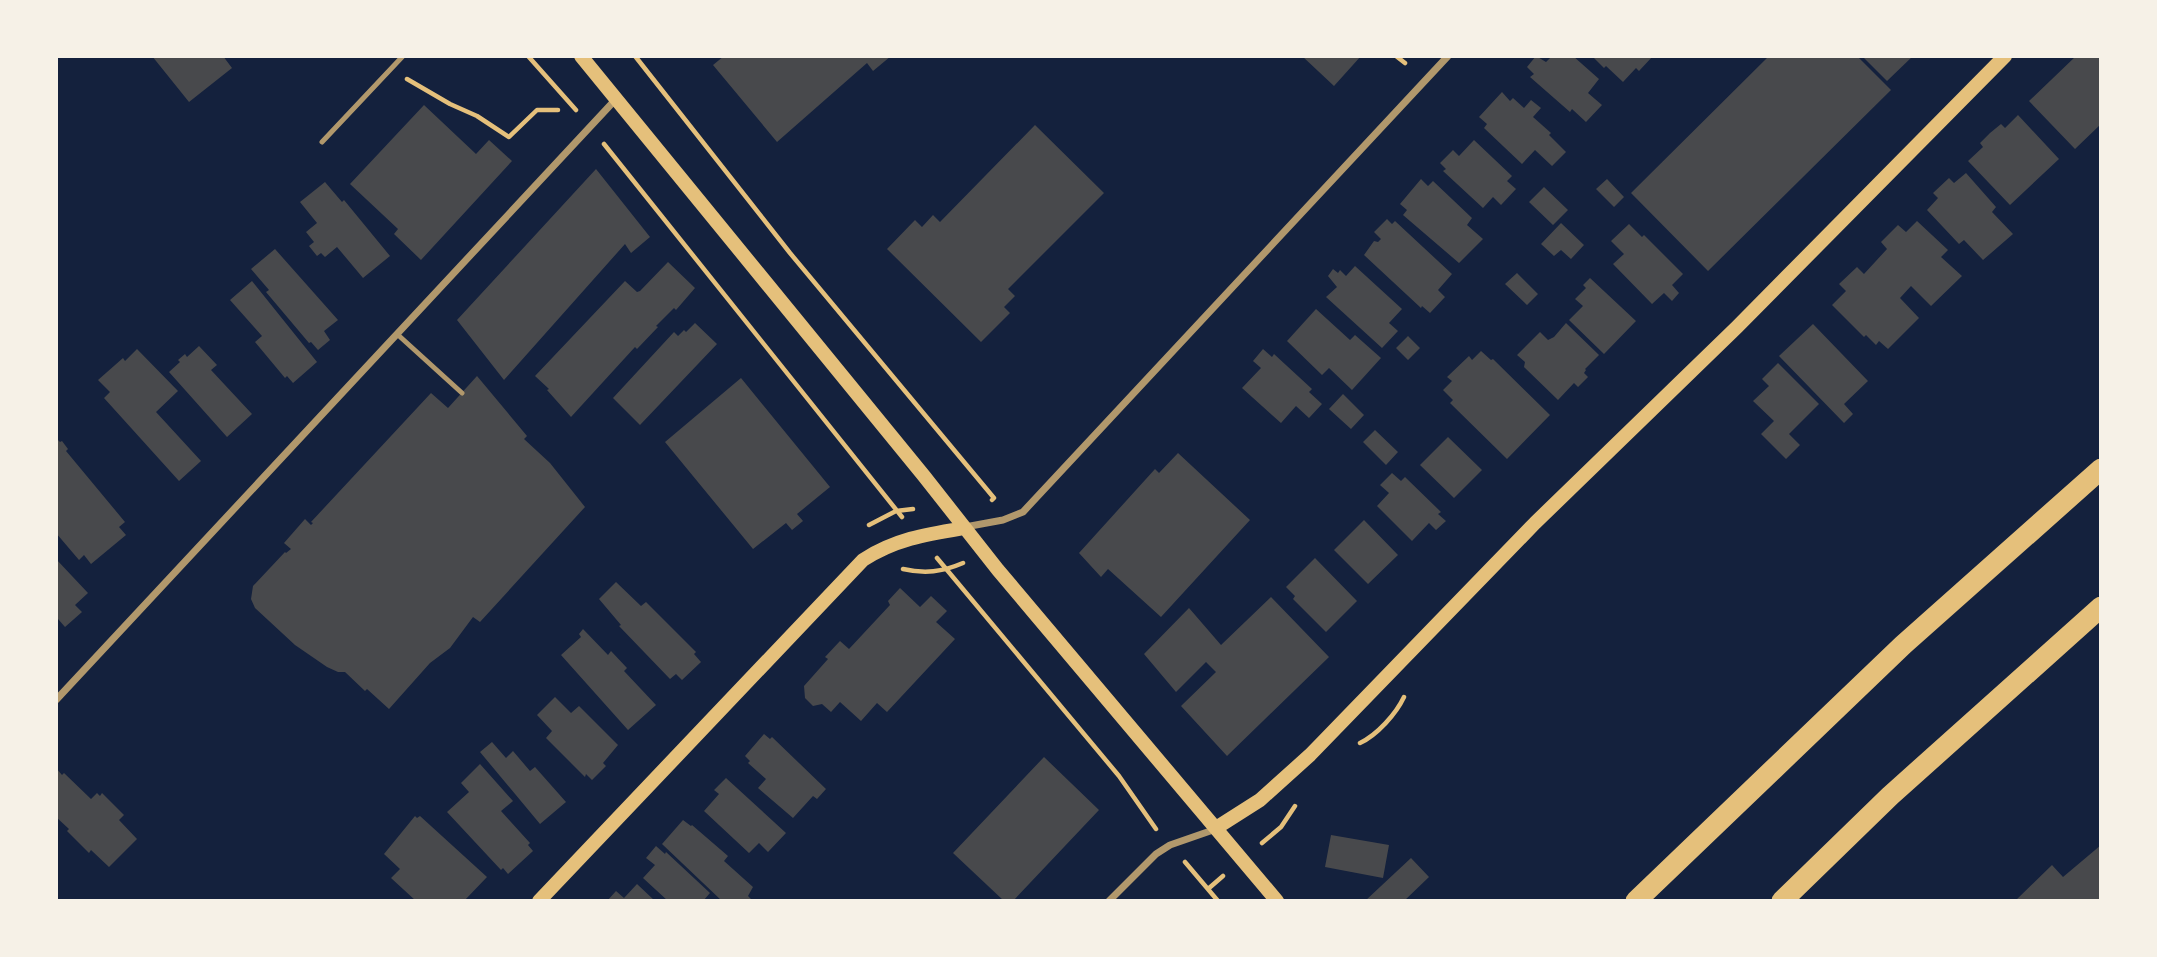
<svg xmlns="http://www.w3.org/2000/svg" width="2157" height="957" viewBox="0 0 2157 957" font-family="Arial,sans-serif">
<rect width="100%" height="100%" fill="#14213d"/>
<path fill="#48494c" d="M152 56H223L232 68 189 102Z
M724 56H891L873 71 867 63 777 142 713 65Z
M1302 56H1361L1334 86Z
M1536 56 1546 62 1552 56H1573L1599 79 1588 93 1602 105 1586 122 1572 109 1570 112 1530 77 1534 74 1527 67Z
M1592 56H1653L1639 71 1636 68 1623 82 1606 66 1604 68Z
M1769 56H1857L1891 90 1708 271 1631 193Z
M1862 56H1913L1887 81Z
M2076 56H2101V124L2075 149 2029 101Z
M1502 92 1510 101 1513 98 1524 108 1531 100 1541 108 1533 117 1551 133 1549 135 1566 152 1552 166 1535 150 1522 164 1484 128 1487 124 1479 117Z
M424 105 476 154 489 140 512 161 421 260 394 234 398 229 350 184Z
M2018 115 2059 159 2010 205 1968 161 1983 147 1980 143 1990 133 2001 124 2005 128Z
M1035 125 1104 193 1008 289 1015 296 1004 307 1010 313 981 342 887 249 915 220 922 227 933 215 940 222Z
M1474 140 1512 176 1507 181 1516 189 1501 205 1493 197 1483 208 1443 171 1446 169 1440 163 1453 150 1459 156Z
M596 169 650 237 631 253 625 244 504 380 457 320Z
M1966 173 1996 207 1992 212 2013 234 1983 260 1964 240 1959 244 1927 210 1938 198 1933 193 1949 178 1954 183Z
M1421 179 1428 186 1433 181 1472 218 1467 225 1483 239 1459 263 1403 215 1407 210 1400 204Z
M1607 179 1624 197 1614 207 1596 189Z
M325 182 342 202 344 200 390 256 363 278 337 247 325 257 321 253 317 256 309 246 314 242 306 232 317 223 300 202Z
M1544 187 1568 210 1553 225 1529 202Z
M1387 219 1392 224 1395 221 1452 274 1438 290 1445 297 1430 313 1422 306 1421 308 1364 255 1374 241 1378 242 1381 239 1374 232Z
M1917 221 1948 250 1941 257 1962 276 1931 306 1911 286 1900 298 1919 318 1888 349 1879 341 1876 345 1866 335 1864 337 1832 305 1846 291 1839 284 1857 267 1864 274 1887 249 1881 242 1898 225 1906 232Z
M1561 223 1584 245 1571 259 1561 250 1554 256 1541 244Z
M1629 224 1642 237 1644 235 1683 274 1672 285 1679 293 1672 301 1664 293 1652 304 1613 264 1624 254 1611 241Z
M275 249 338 320 324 331 330 340 318 350 311 342 309 343 266 292 269 290 251 269Z
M668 262 695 288 676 310 674 308 656 326 658 327 637 349 635 347 571 417 547 390 549 389 535 376 625 281 637 292 640 291Z
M1355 266 1402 309 1389 323 1398 331 1382 348 1326 297 1337 287 1328 276 1333 269 1338 273 1340 270 1346 276Z
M1517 273 1538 294 1527 305 1505 284Z
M1590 278 1636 321 1604 354 1569 320 1583 306 1575 299 1586 288 1583 285Z
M252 281 317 362 293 383 287 376 285 378 255 342 262 336 230 300Z
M1316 309 1350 340 1355 335 1381 358 1352 390 1329 368 1322 375 1287 341Z
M695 323 717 344 640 425 613 398 674 332 678 336 684 330 686 332Z
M1566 323 1599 355 1585 369 1586 370 1584 373 1588 377 1578 387 1574 383 1558 400 1524 367 1525 362 1517 355 1540 332 1548 340 1554 337Z
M1813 324 1868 381 1844 404 1853 414 1844 423 1779 356Z
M1408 336 1420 348 1408 360 1396 348Z
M199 346 217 365 211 370 252 414 227 437 169 372 180 362 178 360 185 354 187 357Z
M137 349 178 391 156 412 201 461 179 481 104 398 110 392 98 380 123 358 125 361Z
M1263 349 1272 357 1274 354 1312 389 1309 392 1322 404 1309 418 1296 406 1281 423 1242 388 1261 368 1253 361Z
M1481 351 1491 360 1493 359 1550 415 1507 459 1450 403 1453 400 1443 390 1452 381 1447 377 1469 356 1472 360Z
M1778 363 1819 404 1789 434 1800 445 1786 459 1761 434 1774 421 1753 401 1769 386 1762 379Z
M477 376 527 436 524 439 550 463 585 507 480 622 473 617 450 648 430 663 389 709 367 689 365 691 345 672H338L327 667 295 645 255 608 251 599 253 586 285 552 286 553 291 549 284 543 305 519 311 525 313 523 311 522 431 393 448 408Z
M741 378 830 487 797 514 803 521 792 530 786 523 753 549 665 442Z
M1343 394 1364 415 1351 429 1329 409Z
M1375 430 1398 452 1386 465 1363 442Z
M1448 437 1482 470 1454 498 1420 465Z
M56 438 60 442 62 441 68 449 66 451 125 522 119 527 126 535 91 564 84 555 79 560 56 533Z
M1178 453 1250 520 1161 617 1108 569 1101 577 1079 553 1155 469 1159 473Z
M1392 473 1401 481 1405 477 1441 512 1438 514 1446 521 1436 530 1429 523 1412 541 1377 506 1389 493 1380 485Z
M1364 520 1398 555 1368 584 1334 550Z
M1315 558 1357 601 1326 632 1293 599 1295 596 1286 587Z
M56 559 88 593 75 605 82 612 65 627 58 619 56 621Z
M616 582 641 606 646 602 696 652 694 654 701 662 682 680 676 674 670 679 619 626 621 625 599 599Z
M900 588 920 607 931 596 947 611 936 622 955 639 887 712 877 703 861 721 840 702 831 712 822 704 813 706 805 698 804 686 828 659 825 657 840 641 849 649 890 605 888 601Z
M1271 597 1329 657 1227 756 1181 706 1216 672 1206 662 1176 692 1144 654 1189 608 1221 645Z
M583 629 608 655 611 651 627 668 624 671 656 705 628 730 561 655 581 637 579 634Z
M555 697 571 713 579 706 618 745 603 763 606 766 592 780 586 774 585 777 546 738 552 731 537 715Z
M764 734 770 739 772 737 826 789 817 799 813 796 793 818 758 788 766 779 748 763 750 761 745 756Z
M492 742 506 758 513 751 530 771 535 767 566 802 540 824 480 752Z
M1044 757 1099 810 1013 901H1004L953 853Z
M480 764 513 801 501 811 530 843 528 845 533 851 508 874 503 868 501 870 447 812 469 792 461 783Z
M56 768 62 775 64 773 91 799 97 793 100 796 102 793 124 815 119 820 137 839 109 867 91 850 89 853 67 831 69 829 56 817Z
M726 778 786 833 768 852 759 843 749 853 704 811 719 794 714 790Z
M415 816 417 818 420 816 487 877 464 901H416L391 878 400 869 384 854Z
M683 820 691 826 692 825 728 856 724 861 753 887 748 896 753 901H722L662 844Z
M1331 835 1389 845 1383 878 1325 867Z
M2101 845V901H2015L2052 865 2063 877Z
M656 846 665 854 666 852 710 893 703 901H668L643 878 655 865 646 858Z
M1411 858 1429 877 1404 901H1365Z
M637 884 655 901H607L616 891 624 898Z"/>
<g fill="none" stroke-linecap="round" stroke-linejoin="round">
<path stroke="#e5c07b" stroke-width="4.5" d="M528 56 576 110
M635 56 790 253 994 498 992 500
M1396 56 1405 63
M407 79 450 104 477 116 509 137 537 110H558
M604 144 902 517
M869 525 896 511 913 509
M937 558 1119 776 1156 829
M903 569C925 574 942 572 963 563
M1360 743C1377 735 1396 714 1404 697
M1262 843 1281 827 1295 806
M1185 862 1218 901
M1208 889 1223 876"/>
<path stroke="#b1986c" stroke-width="5" d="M322 142 403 56
M397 334 462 393"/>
<path stroke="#b1986c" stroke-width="7" d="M965 527 1003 520 1023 512 1448 56
M56 700 616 99
M1109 901 1156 854 1170 845 1216 829"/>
<path stroke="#e5c07b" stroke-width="14" d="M581 56 924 476 998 570 1277 901
M1216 828 1260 800 1310 755 1535 523 1737 327 2005 56
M539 901 863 560C895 539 928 534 964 528"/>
<path stroke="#e5c07b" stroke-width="21" d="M1636 901 1903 645 2101 469
M1782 901 1890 796 2101 607"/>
</g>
<rect width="2157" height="957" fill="none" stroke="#f6f1e7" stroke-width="116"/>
</svg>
